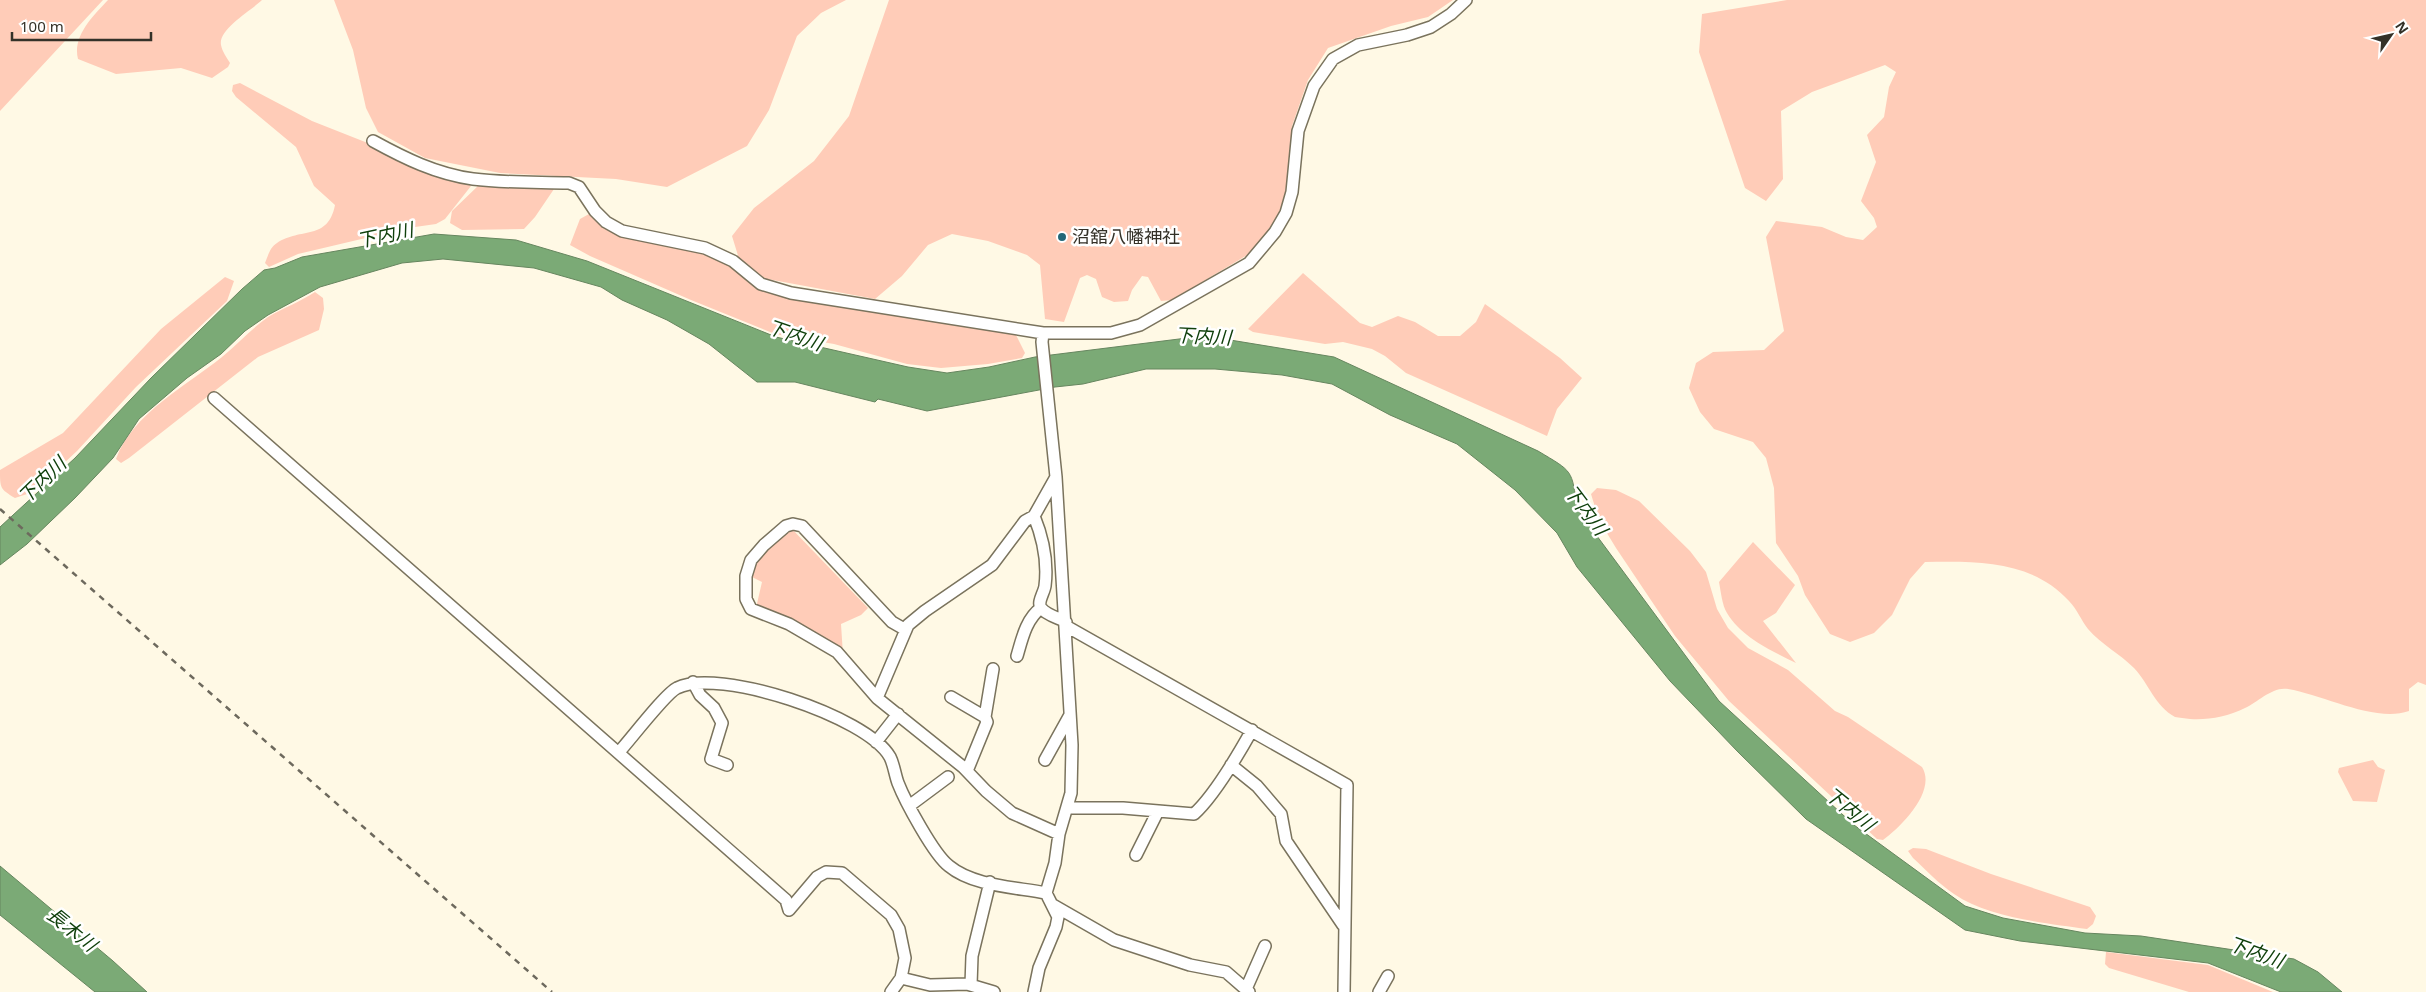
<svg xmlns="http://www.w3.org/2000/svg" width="2426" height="992" viewBox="0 0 2426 992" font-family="'Noto Sans','Noto Sans JP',sans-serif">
<rect width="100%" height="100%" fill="#fff9e5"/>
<path fill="#ffccb8" d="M0 0H103L0 111Z
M108 0H262C252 10 218 29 221 45 222 51 227 58 230 63L228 67 212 78 181 68 116 74 78 59C72 36 94 15 108 0Z
M334 0H846L821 13 797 36 769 110 747 146 667 187 616 179 500 173 425 158 378 132 366 108 353 50Z
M889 0H1453L1428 17 1391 26 1328 48 1308 80 1292 126 1287 186 1277 221 1254 251 1172 300 1161 301 1148 277 1142 276 1132 290 1128 301 1114 302 1102 297 1096 279 1087 275 1080 278 1064 322 1045 319 1040 265 1027 255 988 241 952 234 928 245 902 276 875 299 762 278 740 262 732 236 754 208 814 161 849 116Z
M1787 0H2426V685L2418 682 2409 689V711C2375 723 2324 695 2288 689 2273 686 2258 702 2245 708 2227 717 2209 720 2190 719 2185 718 2179 718 2175 717 2155 706 2149 684 2134 668 2120 654 2101 644 2088 629 2081 620 2077 609 2069 601 2032 560 1976 561 1925 562L1910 579 1892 615 1874 633 1850 642 1830 634 1805 595 1798 576 1776 543 1774 488 1766 458 1753 442 1714 429 1700 412 1689 388 1696 363 1713 352 1764 350 1784 331 1766 237 1776 221 1822 227 1846 237 1863 240 1877 227 1874 218 1861 201 1876 162 1867 135 1884 117 1889 87 1896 72 1885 65 1812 92 1781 111 1783 179 1766 201 1745 188 1699 52 1702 14Z
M240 83 312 121 469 183 471 186 445 219 436 224 408 228 298 254 269 267 265 263C268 256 270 247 277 243 301 227 328 241 335 205L314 186 296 147 236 97 232 91 233 85Z
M479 185 548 186 554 189 535 217 524 229 462 230 450 223 452 211Z
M589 214 597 220 703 251 732 266 759 288 1014 331 1025 353 1022 358 988 364 941 368 907 364 834 344 775 334 691 300 590 256 570 245 580 219Z
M1303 273 1360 323 1372 327 1398 316 1415 322 1438 336H1460L1476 322 1485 304 1560 358 1582 378 1557 409 1547 436 1406 373 1385 356 1372 349 1343 342 1325 344 1253 332 1248 329Z
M225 277 234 281 227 301 136 387 77 451 33 492 15 498C0 489 0 488 0 470L63 433 161 329Z
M315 292 323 298 324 309 319 330 258 357 129 458 121 463 116 459C133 413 186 386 222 357 238 344 251 329 268 317 283 308 300 302 315 292Z
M1597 488 1616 490 1639 501 1690 551 1706 572 1717 609 1728 628 1748 648 1788 670 1835 711 1848 717 1922 767C1937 791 1901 827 1883 840L1877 839 1729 701 1675 636 1616 548 1599 520 1591 494Z
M792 529 868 608 861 615 841 624 843 655 756 608 762 582 750 576 755 561Z
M1753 542 1795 585 1776 613 1763 621 1796 663C1772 651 1741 637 1727 613 1722 605 1721 592 1719 582Z
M2373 760 2378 767 2385 770 2377 802 2353 801 2338 772 2339 768Z
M1913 848 1926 849 1991 874 2090 907 2096 916 2093 924 2087 929C2046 923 1989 918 1954 894 1939 884 1926 870 1913 858L1908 851Z
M2106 952 2208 965 2273 992H2189L2109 968 2105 964Z"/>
<path fill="#7baa76" stroke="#66865f" d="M434 234 516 240 587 261 776 337 908 367 947 373 989 367 1035 357 1195 337 1224 339 1334 357 1538 451C1573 472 1572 469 1577 509L1719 701 1854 825 1965 906 2003 918 2085 933 2141 936 2294 959 2318 972 2342 992H2281L2208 963 2020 941 1965 930 1806 819 1738 752 1670 681 1577 567 1557 533 1515 490 1457 444 1390 415 1332 384 1282 375 1215 369H1146L1083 384 1055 387 927 411 878 399 875 402 795 382H757L709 344 667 320 622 300 601 287 534 268 443 259 402 263 320 287 268 315 245 331 221 354 187 378 139 419 113 458 75 498 27 544 0 565V527L75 458 151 378 242 289 264 270 275 268 302 257Z
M0 866 113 961 147 992H95L0 915Z"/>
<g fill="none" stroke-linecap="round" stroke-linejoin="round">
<g stroke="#7a735d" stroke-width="14">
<path id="minor" d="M373 141C404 158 436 174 473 179 504 183 537 182 569 183L579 187 595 211 606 222 622 231 705 248 733 261 761 284 791 293 1043 333H1111L1140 325 1249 263 1275 232 1286 213 1292 192 1298 131 1314 86 1333 59 1358 45 1407 35 1431 27 1451 14 1466 0
M1043 333 1042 342 1056 477 1072 745 1071 793 1059 834 1055 863 1046 893
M214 398 786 900 789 910
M1034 516C1043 538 1048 562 1045 586 1044 593 1037 602 1041 608 1046 615 1059 618 1066 622
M1066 626 1347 785 1344 992
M906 630 892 622 802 526 793 524 786 526 764 545 751 560 746 576V599L751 609 789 624 837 652 877 698 963 767 986 791 1012 813 1059 834
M1017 656C1022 639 1026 619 1041 608
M693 682 700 695 714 708 722 723 711 759 727 765
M951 697 985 717 987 722 967 771
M877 698 908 625 925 611 992 565 1025 521 1034 516 1056 477
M985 717 993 669
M876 742 898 714
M619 752C630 740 666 693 677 688 717 667 867 716 890 757 894 765 895 775 898 783 905 801 934 855 949 866 973 886 1015 887 1046 893L1058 917 1056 927 1039 968 1034 992
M1045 760 1070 715
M1231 765 1257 786 1281 814 1286 841 1343 925
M909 806 948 777
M1067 808H1123L1194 814C1215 795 1238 755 1252 730
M1136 855 1158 811
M1053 905 1114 940 1190 965 1226 972 1249 992
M789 910 817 877 826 872 842 873 891 915 899 929 905 958 901 978 891 992
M901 978 930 985 967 984 994 992
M971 985 972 956 990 882
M1246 989 1265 946
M1379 992 1388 976"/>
</g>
<use href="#minor" stroke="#fff" stroke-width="11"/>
<path stroke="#6d695d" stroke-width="2.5" stroke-dasharray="6 6" stroke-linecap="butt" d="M0 509 552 992"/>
</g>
<circle fill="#226778" stroke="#fff" stroke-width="2" cx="1062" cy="237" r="5"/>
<g text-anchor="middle" stroke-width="5" stroke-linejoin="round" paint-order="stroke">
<g font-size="18" fill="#343128" stroke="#fff" text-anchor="start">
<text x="1072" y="243">沼舘八幡神社</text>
</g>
<g font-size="19" font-style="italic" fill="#10400c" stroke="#fff">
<text transform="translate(385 235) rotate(-12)" y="7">下内川</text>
<text transform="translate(795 335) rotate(19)" y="7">下内川</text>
<text transform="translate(1203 336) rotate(3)" y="7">下内川</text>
<text transform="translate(42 480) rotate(-44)" y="7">下内川</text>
<text transform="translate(1586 510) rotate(53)" y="7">下内川</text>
<text transform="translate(1850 809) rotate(39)" y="7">下内川</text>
<text transform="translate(72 929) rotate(39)" y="7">長木川</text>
<text transform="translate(2256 952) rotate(20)" y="7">下内川</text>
</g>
</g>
<g transform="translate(2391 35) rotate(56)" stroke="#ffffff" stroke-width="4" paint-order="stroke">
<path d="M0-4L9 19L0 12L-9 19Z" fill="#343128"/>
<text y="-8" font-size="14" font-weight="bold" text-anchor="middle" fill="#343128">N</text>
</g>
<path d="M12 32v8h139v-8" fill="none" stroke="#343128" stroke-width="2.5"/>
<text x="20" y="32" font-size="15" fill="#343128" stroke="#ffffff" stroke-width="4" paint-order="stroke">100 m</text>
</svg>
